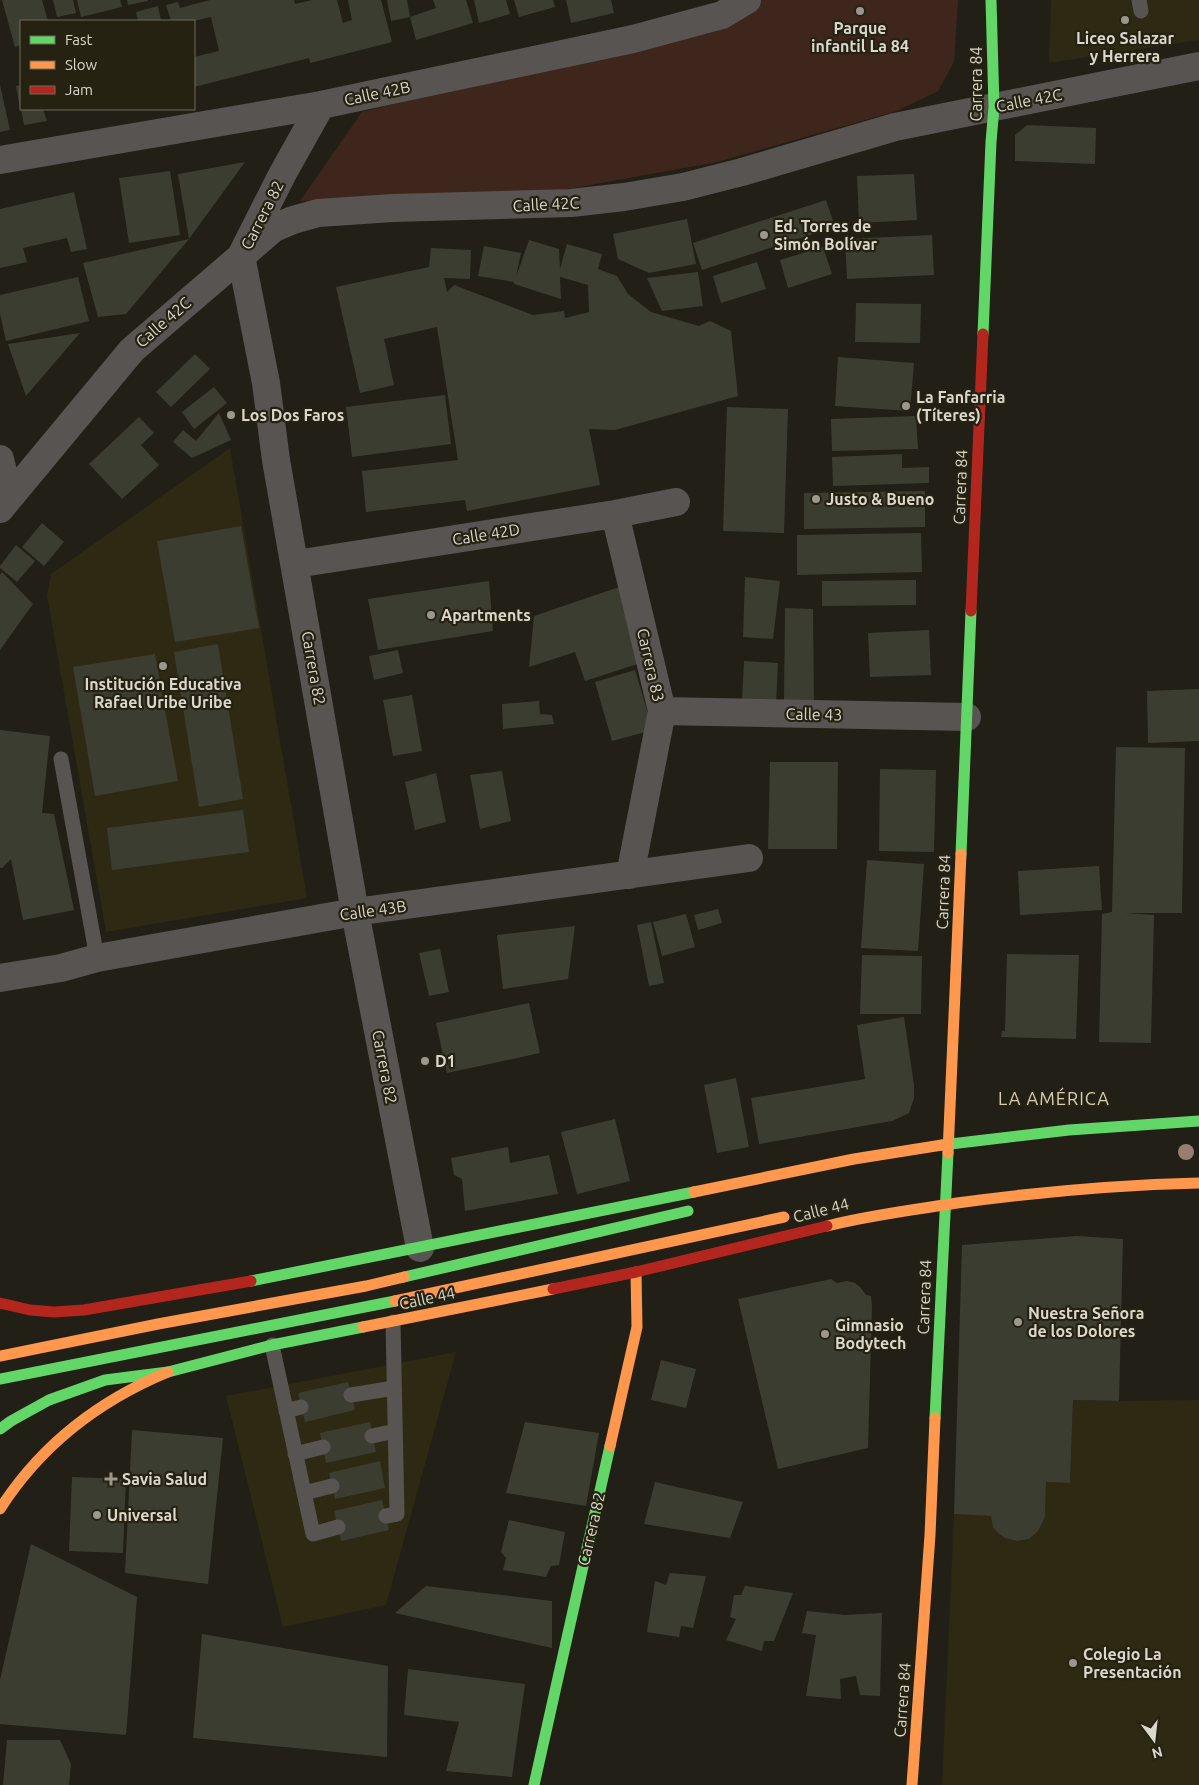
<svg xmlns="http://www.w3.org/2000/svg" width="1199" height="1785" viewBox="0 0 1199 1785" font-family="Ubuntu,sans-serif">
<rect width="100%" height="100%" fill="#221f16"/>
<path fill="#2e2913" d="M1051 0H1199V40L1049 63Z
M230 448 307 898 106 932 47 595 51 574Z
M456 1352 386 1605 283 1627 226 1396Z
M1073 1400 1119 1401 1199 1400V1785H942L954 1514 991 1516 998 1533 1005 1538 1017 1541 1029 1539 1038 1531 1045 1517 1046 1482 1070 1483Z"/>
<path fill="#3f261c" d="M760 0H958L954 62 938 91 897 111 717 162 568 189 300 201 362 112 489 80Z"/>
<path fill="#3c3d31" d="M2 0H42L48 21H21V45L15 47Z
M53 0H73L76 13 57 17Z
M77 0H120L122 7 81 17Z
M127 0H148V1L128 5Z
M210 0H294L295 4 312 0H337L343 23 352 20 348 0H381L392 42 310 63 309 58 194 87V57L219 51 211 17 194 21H171L166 5 178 2 180 8Z
M387 0H407L410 17 391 21Z
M433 0H466L473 23 416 40 410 17 436 8Z
M474 0H506L510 14 479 23Z
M514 0H553L555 7 519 17Z
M566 0H611L614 13 571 23Z
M158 6 161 21H138L136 12Z
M0 85 10 130 0 132Z
M21 85V108H20L16 86Z
M21 109H43L47 121 24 125Z
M1027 125 1096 128 1095 164 1015 161V135Z
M245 162 189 239 178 174Z
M170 171 180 235 129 243 119 178Z
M914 174 917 220 859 223 857 176Z
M74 192 87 249 71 252 67 238 23 248 27 262 0 268V209Z
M826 200 835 227 702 270 693 243Z
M687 219 696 264 649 273 618 259 613 234Z
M932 235 934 275 847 279 845 239Z
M189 239 126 314 98 317 83 263Z
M529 240 559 249 560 269 567 244 602 254 598 269 617 276 628 294 651 312 699 326 710 321 731 331 738 396 615 430 589 429 600 485 467 511 465 500 366 512 362 471 458 460 437 327 384 339 394 385 360 393 336 287 429 267 431 248 471 250 470 279 444 278 447 292 454 285 533 315 564 311 565 318 589 312 588 285 560 277 561 299 514 284V282L478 276 484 246 521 253 516 277Z
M823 247 832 274 788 288 780 260Z
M757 262 766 289 721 303 713 276Z
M698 272 703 306 662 311 647 278Z
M78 277 89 321 6 341 0 314V295Z
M856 303 921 304 920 343 855 342Z
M80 333 26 396 8 344Z
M195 354 210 369 171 407 156 392Z
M838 357 914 363 910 411 835 406Z
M214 387 227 403 194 429 182 412Z
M445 395 451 444 352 457 346 407Z
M727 407 788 409 784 533 723 531Z
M219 413 231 440 192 458 173 442 183 430 196 441Z
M916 416 918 449 832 451 831 419Z
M139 417 154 433 141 445 159 465 122 499 89 464Z
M902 454V468L929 467V483L833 486 832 457Z
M925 491V527L804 529V493Z
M42 523 64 542 44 566 22 547Z
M241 526 259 628 175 642 157 541Z
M921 533 922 572 797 575V535Z
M16 545 35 561 17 582 0 568V566Z
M2 572 33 604 0 650V575Z
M745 577 780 581 773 639 743 637Z
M916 580V605L822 606V581Z
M489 581 493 631 378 650 368 599Z
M625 585 650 660 585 681 575 652 529 667 534 616Z
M785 608 813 609 814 706 784 700Z
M929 630 931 675 870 677 868 633Z
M218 644 243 799 199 807 174 652Z
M398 650 403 673 374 680 369 656Z
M155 654 178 781 95 796 73 667Z
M744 661 778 663 776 703 742 701Z
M635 670 653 730 612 741 595 682Z
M1199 689V741L1148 743 1147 691Z
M412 695 422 751 393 756 383 700Z
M539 701 540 714 552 715 554 724 503 729 502 704Z
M0 730 50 736 42 813 54 814 74 910 23 920 11 859 2 868H0Z
M1116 747 1185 748 1182 913H1125L1154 915 1151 1043 1099 1042 1102 914 1112 912Z
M770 762H838L837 849H768Z
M880 769 936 770 934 852 879 851Z
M502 771 511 821 480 829 470 775Z
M436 773 446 822 415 830 405 782Z
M243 810 249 852 112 870 107 828Z
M867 860 924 864 918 951 861 948Z
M1099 866 1102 910 1020 915 1018 871Z
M718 909 722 923 698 930 694 915Z
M686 914 695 947 662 956 653 922Z
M651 922 664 983 649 986 637 925Z
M575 926 568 979 503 989 497 935Z
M440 949 449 992 429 996 419 953Z
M1007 954 1079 955 1076 1039 1001 1037 1002 1031H1005Z
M862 955 922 956 921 1014H860Z
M529 1003 540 1053 447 1073 436 1023Z
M904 1017 914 1085V1098L909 1113 892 1121 759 1144 751 1098 865 1079 857 1025Z
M736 1078 749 1147 717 1153 704 1085Z
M615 1119 630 1181 577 1194 561 1132Z
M508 1147 510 1163 549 1155 558 1194 465 1211 462 1179 454 1175 451 1158Z
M1077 1236 1123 1239 1119 1401 1073 1400 1070 1483 1046 1482 1045 1517 1038 1531 1029 1539 1017 1541 1005 1538 998 1533 993 1527 991 1516 954 1514 962 1245Z
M831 1279 837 1283 847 1281 855 1283 861 1288 866 1295 871 1296 872 1306 868 1448 778 1469 738 1299Z
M661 1360 696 1369 686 1408 651 1400Z
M348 1382 355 1410 305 1422 298 1393Z
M370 1422 376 1452 326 1463 320 1433Z
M525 1422 599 1433 586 1506 506 1493Z
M132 1430 223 1438 208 1584 125 1573Z
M380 1461 385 1488 335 1499 329 1473Z
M72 1477 126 1479 123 1553 69 1551Z
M655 1482 743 1502 730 1538 644 1524Z
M382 1500 389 1530 341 1541 334 1511Z
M509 1520 565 1532 559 1565 551 1566 546 1577 503 1570 506 1558 501 1552Z
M31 1544 137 1597 126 1735 0 1724V1680Z
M670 1573 706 1576 693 1628 681 1626 679 1637 647 1632 655 1581 666 1585Z
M426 1586 552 1601V1648L395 1613Z
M745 1586 793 1593 774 1641H764L762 1651 726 1640 736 1619 730 1617 734 1595H741Z
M807 1611 845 1615 882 1613 880 1696 860 1695 856 1676 840 1679 841 1699 806 1696 816 1635 802 1633Z
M202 1634 388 1666 387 1757 193 1738Z
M408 1669 525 1684 512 1777 446 1771 459 1722 404 1715Z
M7 1740H60L71 1764 69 1785H3Z"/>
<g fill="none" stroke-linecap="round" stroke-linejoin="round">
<path stroke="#575451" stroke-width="15" d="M1139 0 1141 11
M61 759 97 958
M272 1345 313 1534 338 1527
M351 1395 394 1388
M286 1411 301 1407
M372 1436 395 1431
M295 1454 323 1447
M304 1493 332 1486
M386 1516 397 1514 393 1322"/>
<path stroke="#575451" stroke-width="28" d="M321 105 283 173 241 256 266 383 276 460 355 912 420 1248
M0 160 321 105 633 39 722 15 747 0
M0 459 9 497
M0 509 132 350 274 228 293 220 318 213 393 208 571 203 624 197 683 187 742 172 895 127 1199 66
M615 514 662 711 630 875
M296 564 615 514 676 502
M662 711 967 717
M0 978 61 968 97 958 355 912 749 858"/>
<path stroke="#63d668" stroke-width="11" d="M983 334 991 142 994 107 991 0
M961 854 971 611
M942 1145 1069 1130 1199 1121
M404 1277 688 1211
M251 1281 694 1192
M0 1379 395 1301
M935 1418 948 1153
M0 1429 11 1421 49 1400 105 1380 168 1372 272 1345 363 1327
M534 1785 610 1446"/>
<path stroke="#ff974d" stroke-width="11" d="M948 1153 961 854
M694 1192 854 1159 942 1145
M827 1226C870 1215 913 1210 957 1203 1037 1192 1118 1185 1199 1183
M395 1301 784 1217
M363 1327 553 1289
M0 1356 158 1324 366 1286 404 1277
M610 1446 637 1327 636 1272
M0 1509C41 1445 98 1401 168 1372
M912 1785 930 1535 935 1418"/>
<path stroke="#b3261e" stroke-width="11" d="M971 611 983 334
M553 1289 636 1272 827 1226
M0 1303 30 1310 54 1312 84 1310 251 1281"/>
</g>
<circle fill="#987e71" cx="1186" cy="1152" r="8"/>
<g fill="#9a978d" stroke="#262212" stroke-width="2">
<circle cx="860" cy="11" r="5"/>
<circle cx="1125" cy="20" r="5"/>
<circle cx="764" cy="235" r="5"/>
<circle cx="906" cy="406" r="5"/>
<circle cx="231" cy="415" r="5"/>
<circle cx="816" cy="499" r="5"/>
<circle cx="431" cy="615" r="5"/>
<circle cx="163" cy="666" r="5"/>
<circle cx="425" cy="1061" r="5"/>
<circle cx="1018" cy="1322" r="5"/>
<circle cx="825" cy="1334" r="5"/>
<path d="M108.5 1471.5h5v5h5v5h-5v5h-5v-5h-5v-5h5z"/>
<circle cx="97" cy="1515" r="5"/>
<circle cx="1073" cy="1663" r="5"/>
</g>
<g text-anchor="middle" stroke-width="4.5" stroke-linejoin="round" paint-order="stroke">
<g font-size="16" font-weight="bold" fill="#dad7cd" stroke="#262212" text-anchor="start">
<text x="860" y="34" text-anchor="middle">Parque<tspan x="860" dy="18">infantil La 84</tspan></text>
<text x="1125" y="44" text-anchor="middle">Liceo Salazar<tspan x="1125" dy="18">y Herrera</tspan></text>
<text x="774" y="232">Ed. Torres de<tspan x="774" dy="18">Simón Bolívar</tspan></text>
<text x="916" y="403">La Fanfarria<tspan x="916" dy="18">(Títeres)</tspan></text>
<text x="241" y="421">Los Dos Faros</text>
<text x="826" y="505">Justo &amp; Bueno</text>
<text x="441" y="621">Apartments</text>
<text x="163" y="690" text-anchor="middle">Institución Educativa<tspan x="163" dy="18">Rafael Uribe Uribe</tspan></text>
<text x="435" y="1067">D1</text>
<text x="1028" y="1319">Nuestra Señora<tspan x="1028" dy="18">de los Dolores</tspan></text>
<text x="835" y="1331">Gimnasio<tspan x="835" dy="18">Bodytech</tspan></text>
<text x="122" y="1485">Savia Salud</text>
<text x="107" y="1521">Universal</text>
<text x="1083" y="1660">Colegio La<tspan x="1083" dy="18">Presentación</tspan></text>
</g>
<g font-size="16" fill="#dad7cd" stroke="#262212">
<text transform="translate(976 84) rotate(-90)" y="6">Carrera 84</text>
<text transform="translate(377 93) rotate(-12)" y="6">Calle 42B</text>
<text transform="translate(1029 100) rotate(-11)" y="6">Calle 42C</text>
<text transform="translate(546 204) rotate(-3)" y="6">Calle 42C</text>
<text transform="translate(262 215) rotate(-63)" y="6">Carrera 82</text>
<text transform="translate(163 322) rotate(-41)" y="6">Calle 42C</text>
<text transform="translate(960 487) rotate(-88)" y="6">Carrera 84</text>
<text transform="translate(486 534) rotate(-9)" y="6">Calle 42D</text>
<text transform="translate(651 665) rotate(77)" y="6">Carrera 83</text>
<text transform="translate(314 668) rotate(80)" y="6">Carrera 82</text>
<text transform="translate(814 714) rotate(1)" y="6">Calle 43</text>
<text transform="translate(943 892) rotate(-88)" y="6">Carrera 84</text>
<text transform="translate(373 910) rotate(-8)" y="6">Calle 43B</text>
<text transform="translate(385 1067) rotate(79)" y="6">Carrera 82</text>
<text transform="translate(821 1210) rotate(-14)" y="6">Calle 44</text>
<text transform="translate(924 1297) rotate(-88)" y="6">Carrera 84</text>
<text transform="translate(427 1298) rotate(-12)" y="6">Calle 44</text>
<text transform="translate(591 1529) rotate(-77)" y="6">Carrera 82</text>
<text transform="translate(902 1700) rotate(-86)" y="6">Carrera 84</text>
</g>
<g font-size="18" letter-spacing="1" fill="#d5cfba" stroke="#262212">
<text x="1054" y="1105">LA AMÉRICA</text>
</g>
</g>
<rect x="20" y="20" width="175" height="90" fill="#262212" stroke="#6e6a5d"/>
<rect x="30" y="36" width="25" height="8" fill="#63d668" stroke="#6e6a5d"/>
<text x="65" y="45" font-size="15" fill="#dad7cd">Fast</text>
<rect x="30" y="61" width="25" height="8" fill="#ff974d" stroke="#6e6a5d"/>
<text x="65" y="70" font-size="15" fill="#dad7cd">Slow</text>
<rect x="30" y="86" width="25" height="8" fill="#b3261e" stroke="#6e6a5d"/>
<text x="65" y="95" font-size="15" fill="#dad7cd">Jam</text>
<g transform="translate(1154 1740) rotate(165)" stroke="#262212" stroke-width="4" paint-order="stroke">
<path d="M0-4L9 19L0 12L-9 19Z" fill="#dad7cd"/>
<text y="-8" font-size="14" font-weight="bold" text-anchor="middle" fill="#dad7cd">N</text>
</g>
</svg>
